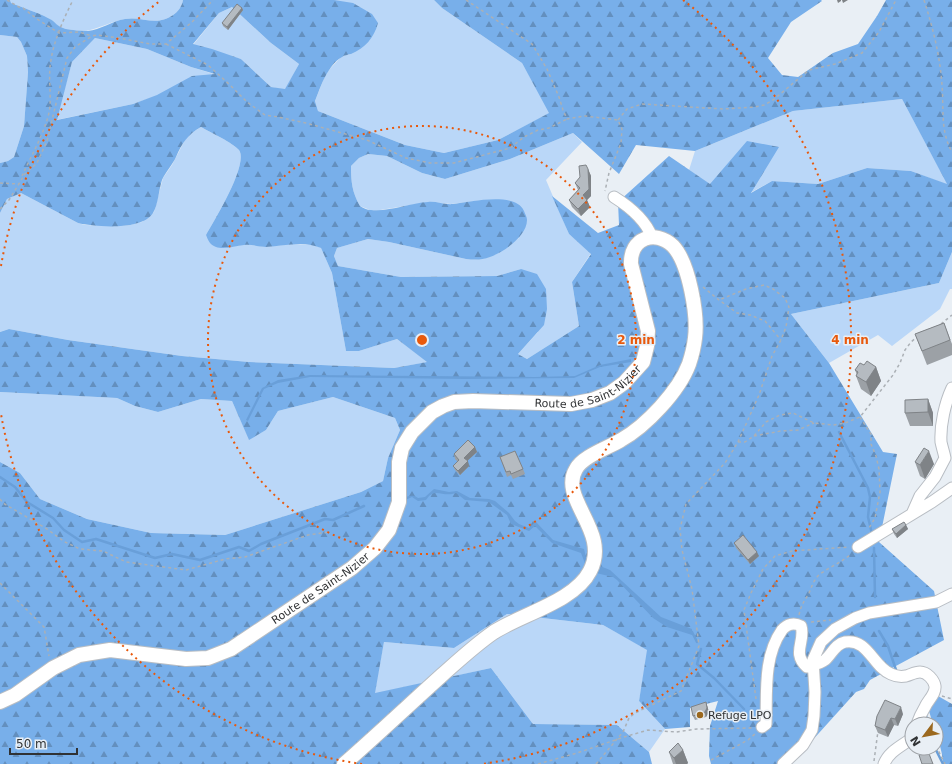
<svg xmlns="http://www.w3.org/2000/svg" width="952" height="764" viewBox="0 0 952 764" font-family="'DejaVu Sans',sans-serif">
<defs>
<pattern id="forest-firs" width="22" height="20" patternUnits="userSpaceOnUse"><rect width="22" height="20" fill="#78afea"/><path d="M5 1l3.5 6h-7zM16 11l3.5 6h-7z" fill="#638fbe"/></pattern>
</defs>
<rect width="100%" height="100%" fill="#e9eff5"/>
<path fill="#bad7f8" d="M10 0H183C182 6 178 12 173 15 156 27 143 16 125 19 113 21 102 27 90 30 83 32 74 30 66 29 55 26 56 22 48 18 37 12 23 8 11 3Z
M334 0H434L442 8 522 63 550 113 498 140 444 153 405 145 318 111 315 101 326 73 342 56 351 54Z
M232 7 271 43 299 64 285 90 271 87 241 59 193 45 219 13Z
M0 35 17 37 21 42 27 56 28 72 24 126 14 157 8 161 0 163Z
M95 38 147 49 191 67 217 75 133 104 56 120 72 62Z
M902 99 948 185 911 171 867 168 818 184 772 181 750 193 709 184 689 170 695 151 793 111Z
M201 127C210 132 233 143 239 150 249 164 214 221 206 235L224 248 246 244 264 247 292 244 315 245 321 248 332 273 346 351H359L397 339 428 362 394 368 249 362 182 356 68 340 9 329 0 332V213L7 199 21 193 78 223 85 225 113 226H126L142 222 154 212 163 178 172 165 187 136Z
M573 133 582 142 546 180 569 234 591 253 572 282 579 326 527 359 518 354 538 332 521 269 497 276 401 277 338 266 334 256 337 248 368 239 389 242 466 259C491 261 500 252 519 238L483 200 451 204 430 202 380 210H370L360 206C352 192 351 182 351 166L359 158 368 154 387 156 422 173 445 179 510 159Z
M952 252V289H950L940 309 892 346 878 335 829 363 791 314 939 283Z
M0 392 117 398 135 406 158 412 201 399 232 401 249 439 266 430 278 411 333 397 395 418 400 430 388 458 383 481 361 492 225 535 151 533 87 519 40 499 20 473 0 462Z
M507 614 603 625 648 650 639 701 665 729 649 752 617 725 533 724 491 668 374 694 384 642 454 648Z"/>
<path fill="url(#forest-firs)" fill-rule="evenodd" d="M0 0H10L11 3C23 8 37 12 48 18 57 22 55 26 66 29 73 30 81 31 88 31 100 30 112 21 125 19 143 16 156 27 173 15 178 12 182 6 183 0H334L353 3 372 14 378 23C374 38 365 48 351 54 348 55 344 55 342 57 327 66 321 86 315 101L318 111 405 145 444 153 498 140 549 113 522 63 442 8 434 0H821L822 1 791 22 768 58 782 75 798 77 833 53 858 44 877 16 886 0H952V252L939 283 791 314 829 363 883 452 897 454 879 542 934 591 944 640 870 680 864 689 856 692 791 764H711L709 756 710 726 718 701 690 708V727L665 729 639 701 647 650 603 625 507 614 454 648 384 642 375 693 491 668 533 724 617 725 649 752 652 764H0V462L20 473 40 499 87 519 151 533 225 535 361 492 383 481 388 458 400 430 395 418 333 397 278 411 266 430 249 440 232 401 201 399 158 412 135 406 117 398 0 392V332L9 329 68 340 182 356 249 362 394 368 427 362 397 339 359 351H346L332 273 321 248C304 240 284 246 266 247 258 247 251 244 244 245 235 246 224 250 216 247 210 245 208 240 206 235 214 221 249 164 239 150 233 143 210 132 201 127 188 134 182 143 176 157 173 164 165 173 162 180 159 189 158 205 153 213 142 231 95 227 78 223L21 193 7 199 0 213V163L8 161 14 157 24 126 28 72 27 56 21 42 17 37 0 35ZM232 7 271 43 299 64 285 89 271 87 241 59 212 49 193 44 219 13ZM95 38 147 49 191 67 215 74 192 76 157 95 133 104 57 120 72 62ZM902 99 947 184 911 171 867 168 818 184 772 181 751 193 779 147 747 141 710 184 669 156 618 202 619 225 598 233 552 196 569 234 591 254 572 282 579 326 527 359 518 354 544 325 547 309 546 289 537 274 521 269 497 276 401 277 338 266 334 256 337 248 368 239 389 242 466 259C475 260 482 260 490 257 504 252 527 236 527 220 527 217 525 214 524 211 515 191 470 202 453 204 445 205 436 201 428 202 410 203 389 212 371 210 367 210 363 208 360 206 352 192 351 182 351 166L359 158 368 154 387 156 422 173 445 179 510 159 573 133 619 174 636 145 695 151 793 111Z
M938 696 952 704V764H943C943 750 936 738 936 724H933L928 708Z"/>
<path fill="#699fd9" d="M631 359V362L600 367 574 378 466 379 310 377 278 383 264 389 248 421 246 420 262 388 278 380 310 375 535 377 575 376 600 365Z
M434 489 449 492 457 491 470 498 489 499 495 501 509 513 515 521 519 524 529 528 535 522H536L553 540 584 549 588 566H586L581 553 552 543 535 526 529 531 511 524 507 515 489 502 465 500 456 493C442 498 435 486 426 500L418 501 412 497 403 501 402 498C409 496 413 494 418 498L425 497Z
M600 566 610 570 661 617 692 629V635L667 627 653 618 617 580 613 577 596 573Z"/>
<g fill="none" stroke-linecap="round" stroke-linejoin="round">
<path stroke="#699fd9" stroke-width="2.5" d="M839 432 868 488 870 497 868 517 872 534
M0 477 15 487 27 502 53 518 64 530 82 542 96 539 155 558 172 554 200 560 239 547 249 551 261 544 325 519 333 520 364 506
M874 548 875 597
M689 631 692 632 697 642
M879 631 888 646 897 673
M701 649 697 664 714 678 744 709
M926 715 927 724
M935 748 943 764"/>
<g stroke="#b8bdc3" stroke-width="13">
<path id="minor" d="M614 197C630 207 645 219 652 237
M912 514 920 496 935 477 945 458C944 453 942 447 941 442 940 425 945 403 952 388
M858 547 932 502 952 488
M762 727 766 724C767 693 763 657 782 630 787 624 794 622 801 626 806 641 791 653 807 667 813 665 820 664 825 660 832 654 835 644 845 642 868 638 873 667 891 674 895 676 900 677 906 676 910 675 915 672 920 672 927 672 934 680 935 686 936 694 928 700 925 707 922 712 919 718 917 724
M783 764 803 745 812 730 814 716 815 692 813 660 821 642 835 629 855 618 869 613 936 602 952 594
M884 764C889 751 902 746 912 738"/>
</g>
<g stroke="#b8bdc3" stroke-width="16">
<g id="major">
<path id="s1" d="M0 702 15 695 53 668 79 655 110 650 186 659 208 658 231 649 352 568 375 548 389 530 399 502V462L402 448 412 432 432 412 443 406 454 402 473 401 571 404 592 400 610 393 624 383 643 362 647 346 648 331 631 264C630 238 655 229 673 246 689 263 698 315 695 338 694 347 692 355 689 364 679 391 646 426 621 440 608 448 583 456 576 469 558 499 611 531 590 571 575 601 522 614 494 632 475 645 458 661 441 676 409 705 377 735 344 764"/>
</g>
</g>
<path stroke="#abb0b5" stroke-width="1.5" stroke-dasharray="3 3" stroke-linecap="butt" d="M7 0 19 7 23 8 37 19 59 33 79 32 92 36
M466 0 532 44 547 69 559 97 563 110 567 119 585 116 618 120 622 129 621 143 609 173 605 191
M924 0C933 28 940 56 942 85 944 108 940 131 952 152
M166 44 208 65 230 85 247 102 265 115 278 117 306 123 367 140 406 158 430 163H454L510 148 524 137 538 130 549 128 567 119
M618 120 627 109 642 104 723 109 755 107 764 105 773 100 809 70 835 64 862 53 879 32 896 0
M22 176C31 156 48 127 50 106 51 90 48 75 51 60 54 40 64 18 73 0
M0 183 19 184
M0 209 9 200 25 174 37 163 47 141 67 58 75 47 92 36 97 35 119 38 150 44H166L192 22 213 0
M703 287 719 300 737 313 750 315 765 321 781 340
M941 324 952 315
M860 417 871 434V444L876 456 879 469 880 492 875 518 869 528
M754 436 781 431 798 430 814 423
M738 442H745L754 436 766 422 780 415 793 413 814 423 833 425 845 423 860 417 893 375 900 363 905 350 911 342 917 337
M0 499 3 503 47 529 65 542 80 549 103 551 126 562 186 570 225 559 245 557 308 535 329 532
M0 583 44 627 49 656
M799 615C801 605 804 602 809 593 812 586 814 579 820 574 830 567 842 562 851 554
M811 622 831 620
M942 696 952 699
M756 699 744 610 751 593 763 569 775 556 792 551 849 547
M936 746 945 764
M711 760 748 740 755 734
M874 761 878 731
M538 764 577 753 624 737 648 730 676 732 697 729 752 728
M596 764 623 732 629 718 635 713 681 691 699 646 692 589 682 550 680 529 686 504 725 463 738 442 759 395 772 356 781 340 786 327 789 307 785 298 773 289 764 285 746 289 719 300"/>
<use href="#minor" stroke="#fff" stroke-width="11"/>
<use href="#major" stroke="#fff" stroke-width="14"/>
</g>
<path fill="#9ca1a6" d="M242 8 243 10 228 30 223 26 222 23Z
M588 169 591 176V196L587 200 590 207 581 216 572 207 569 200 578 190 575 183Z
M944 323 952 344V355L927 365 915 334Z
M864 365 876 367 881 381 871 396 861 389 856 376 857 375 855 370Z
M928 399 933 413V426H910L905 413Z
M475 447 477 452 467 461 469 466 460 475 455 470 453 466 458 462 455 459 454 454Z
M500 457 523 469 525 474 513 479 511 475 507 477Z
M915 462 934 464 925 479 920 476Z
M906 525 908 529 897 538 894 534 892 529Z
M734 543 759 556 750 564 736 548Z
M706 702 709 712 706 717 695 720 693 716Z
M903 714 898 726 894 725 888 737 878 733 875 726 877 716Z
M683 750 688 763 687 764H673L669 752Z"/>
<path fill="#7f8387" d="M837 0H841V1L838 3Z
M842 0H848L843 3Z
M242 8 243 10 228 30 227 27Z
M588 169 591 176V196L587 200 590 207 581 216 578 209 583 195Z
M876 367 881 381 871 396 866 382Z
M928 399 933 413V426L928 412Z
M475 447 477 452 466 462 464 458Z
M929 451 934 464 925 479 920 465Z
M468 461 469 466 460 475 458 471Z
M906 525 908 529 897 538 896 534Z
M757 552 759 556 750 564 748 560Z
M706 702 709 712 706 717 705 712Z
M901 707 903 714 898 726 895 719Z
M891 718 894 725 888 737 885 730Z
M683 750 688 763 687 764H676L674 758Z"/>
<path fill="#b5bbc1" stroke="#7f8387" d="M237 4 242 8 227 27 222 23Z
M586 165 588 169 589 189 583 195 587 200 578 209 569 200 580 188 575 183 580 177 579 166Z
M944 323 950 340 922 351 915 334Z
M867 361 876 367 866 382 856 376 858 372 855 370 860 363 864 365Z
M928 399V412L905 413V400Z
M468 440 475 447 464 458 468 461 458 471 453 466 459 460 454 454Z
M924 448 929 451 920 465 915 462Z
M515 451 523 469 511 474 510 471 506 472 500 457Z
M904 522 906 525 896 534 892 529Z
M743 535 757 552 748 560 734 543Z
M885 700 901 707 895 719 891 718 885 730 875 726 877 716Z
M706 702 707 708 705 712 693 716 691 707Z
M678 743 683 750 674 758 669 752Z
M928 751 933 764H922L919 755Z"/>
<g fill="none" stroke="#e8590c" stroke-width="2" stroke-dasharray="2 4">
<circle cx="422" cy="340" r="214"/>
<path d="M362 764A428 428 0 0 1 1 414M1 266A428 428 0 0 1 161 0M683 0A428 428 0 0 1 482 764"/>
</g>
<circle fill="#9b681e" stroke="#e9eff5" stroke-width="1.5" cx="700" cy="715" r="4"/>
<g text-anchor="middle" stroke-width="3" stroke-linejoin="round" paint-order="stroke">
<g font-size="11" fill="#303234" stroke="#e9eff5">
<text dy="4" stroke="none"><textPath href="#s1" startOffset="740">Route de Saint-Nizier</textPath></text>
<text dy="4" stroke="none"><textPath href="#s1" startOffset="355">Route de Saint-Nizier</textPath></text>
</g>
<g font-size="11" fill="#303234" stroke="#e9eff5" text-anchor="start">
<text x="708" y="719">Refuge LPO</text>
</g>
</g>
<circle cx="422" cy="340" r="6" fill="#e8590c" stroke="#e9eff5" stroke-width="2"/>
<g font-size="12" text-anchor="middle" font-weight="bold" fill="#e8590c" stroke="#e9eff5" stroke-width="3" stroke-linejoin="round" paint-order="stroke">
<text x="636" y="344">2 min</text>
<text x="850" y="344">4 min</text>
</g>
<g transform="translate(924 736) rotate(238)"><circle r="19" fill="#e9eff5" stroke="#9fa3a8"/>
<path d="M0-3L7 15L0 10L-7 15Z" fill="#9b681e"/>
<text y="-6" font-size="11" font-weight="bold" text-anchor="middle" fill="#303234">N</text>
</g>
<path d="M10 748v6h67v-6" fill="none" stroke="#303234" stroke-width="2"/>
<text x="16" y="748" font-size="12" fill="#303234" stroke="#e9eff5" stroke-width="3" paint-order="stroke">50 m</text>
</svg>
